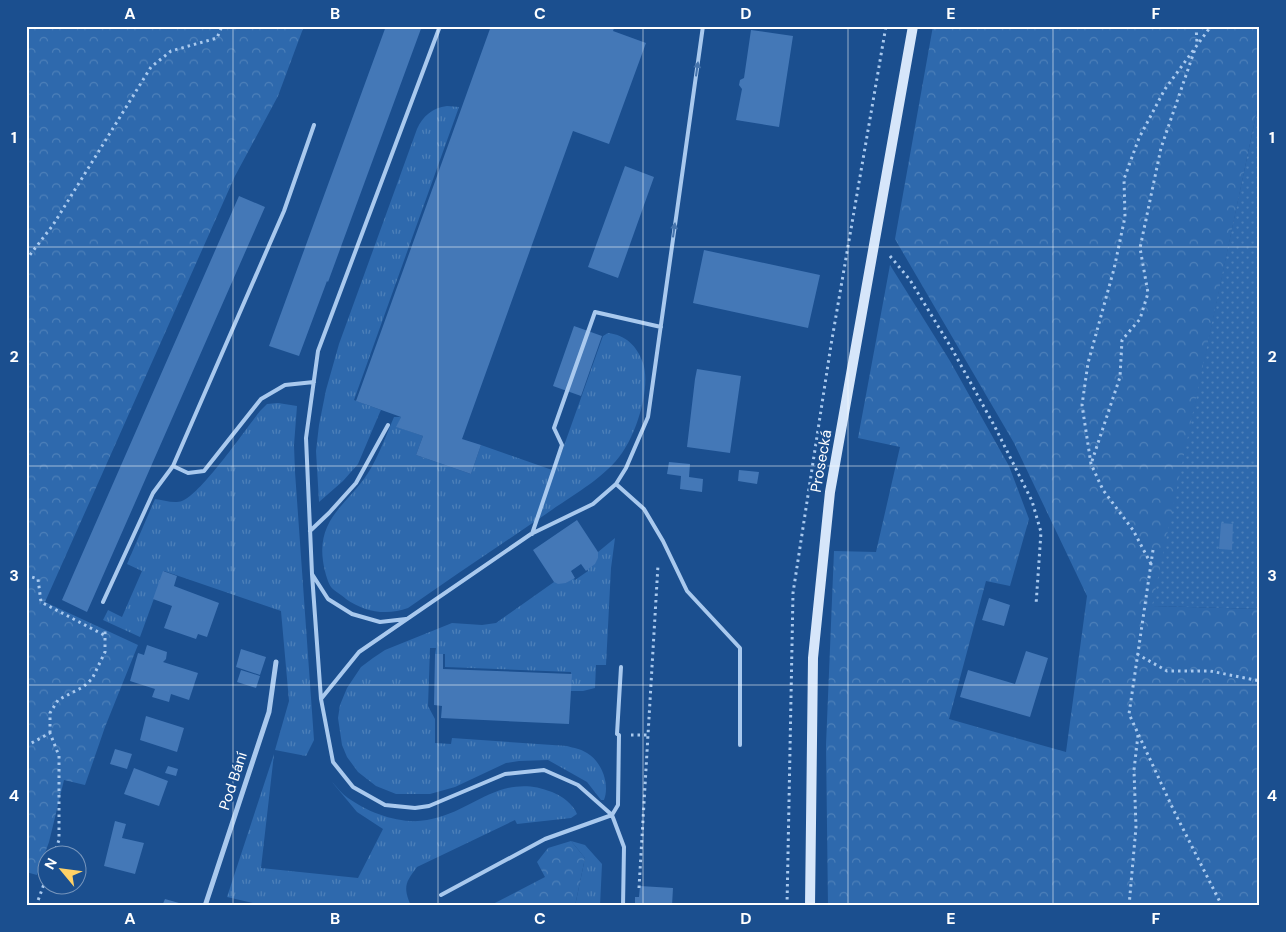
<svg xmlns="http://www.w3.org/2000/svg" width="1286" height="932" viewBox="0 0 1286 932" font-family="'DM Sans',sans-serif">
<defs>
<pattern id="grass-tufts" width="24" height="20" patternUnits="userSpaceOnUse" patternTransform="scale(1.25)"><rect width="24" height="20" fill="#2e69ad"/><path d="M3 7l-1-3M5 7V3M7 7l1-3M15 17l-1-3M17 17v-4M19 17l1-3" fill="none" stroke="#4d80b9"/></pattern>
<pattern id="forest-crowns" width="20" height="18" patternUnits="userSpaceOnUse" patternTransform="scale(1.25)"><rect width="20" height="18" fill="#2e69ad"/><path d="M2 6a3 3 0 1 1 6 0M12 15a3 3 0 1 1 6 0" fill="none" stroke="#4d80b9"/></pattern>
<pattern id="park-dots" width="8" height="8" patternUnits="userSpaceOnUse" patternTransform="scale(1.25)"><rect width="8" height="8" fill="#2e69ad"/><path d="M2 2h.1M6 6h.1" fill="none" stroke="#4d80b9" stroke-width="1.8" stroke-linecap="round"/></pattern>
</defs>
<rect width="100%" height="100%" fill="#1b4f8f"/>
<path fill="url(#grass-tufts)" d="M447 106 459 107 354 400 381 410 380 412 358 464 343 481 319 502 316 451 319 425 326 390 339 344 417 129C423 116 432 108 447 106Z
M608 333C626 335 637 346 643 363 651 387 637 432 622 453 605 478 571 496 546 514 500 545 454 576 408 608 387 616 364 612 346 599 342 595 334 591 331 587 327 581 324 568 323 561 317 518 348 504 368 473 379 456 386 435 394 417H401L397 427 423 436 416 455 471 474 481 445 555 471 603 336Z
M278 403 297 406 294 445 295 472 314 740 306 756 275 750 289 701 281 611 164 571 140 637 103 620 108 610 122 617 142 571 127 564 155 499C163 500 174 504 182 501 201 494 245 430 260 411L267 404Z
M615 538 611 568 606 665H596L595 688 583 691H571V672L445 667V654H435L436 648H430L428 706 435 719V743L451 744 452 738 567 746C574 748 581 749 587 753 602 762 610 784 604 800H601L587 782 548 760 519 761 506 763 455 787 430 794H396L376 786 358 772 347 757 342 745 338 718 340 705 347 688 361 667 373 658 385 650 452 623 482 625 496 623 554 582 566 583 573 578 575 580 588 571 587 569C594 564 598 562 598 552Z
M274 754 261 868 358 878 383 829 357 812 332 782C337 787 342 794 348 798 369 813 401 825 427 820 473 813 500 771 552 792 562 796 573 804 577 814L571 818 517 824 515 820 417 867C405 883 403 887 411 906H265L227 897Z
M571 841 585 845 602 864 600 906H575L585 858Z"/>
<path fill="url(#forest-crowns)" d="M26 26H304L278 96 235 176 45 602 138 645 105 727 85 785 64 780 49 842 37 875 26 872Z
M933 26H1260V96L1153 606 1260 609V906H828L826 745 834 551 876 552 900 447 858 438 890 265 950 361 1009 466 1029 519 1010 586 986 581 949 719 1066 752 1087 596 1014 443 895 239Z
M571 841 585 858 575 906 491 905 545 877 537 862 548 848Z"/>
<path fill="url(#park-dots)" d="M1260 96V609L1152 606Z"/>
<path fill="#4478b7" d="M386 26H422L328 282 327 281 299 356 269 346Z
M491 26H615L613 31 646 43 609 144 573 131 462 439 481 445 471 474 416 455 423 436 396 427 401 417 356 401Z
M751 30 793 36 779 127 736 120 742 89 739 85 740 80 744 78Z
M625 166 654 177 618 278 588 267Z
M239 196 265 207 87 612 62 600Z
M704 250 820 275 808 328 693 303Z
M574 326 602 336 581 396 553 386Z
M697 369 741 376 730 453 687 447 695 379Z
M669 462 690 464 689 477 703 479 702 492 680 489 681 476 667 474Z
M739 470 759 472 757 484 738 481Z
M577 520 598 552V558L595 564 587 570 586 571 581 564 571 571 575 578 566 583 558 584 554 582 533 550Z
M1221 523 1233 524 1232 550 1219 549Z
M163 571 177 576 174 586 219 603 207 637 198 634 196 639 164 628 172 606 153 599Z
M989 598 1010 605 1004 626 982 620Z
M147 645 167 652 166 659 163 662 198 673 189 700 171 694 169 702 152 697 155 689 130 681 138 653 144 655Z
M241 649 266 657 260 675 236 667Z
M1026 651 1048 658 1030 717 960 697 968 670 1015 684Z
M435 654H443V669L572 674 569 724 441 718 442 706 434 705Z
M241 670 260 676 256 688 237 682Z
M146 716 184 728 177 752 140 740Z
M115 749 132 754 127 769 110 764Z
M168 766 178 769 176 776 165 773Z
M134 768 168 781 159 806 124 794Z
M115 821 126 824 122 838 144 843 135 874 104 866Z
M640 886 673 888 672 906H635V897H639Z
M165 899 186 905V906H162Z"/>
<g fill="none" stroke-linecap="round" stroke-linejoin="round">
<path stroke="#a9c9ee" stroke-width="3" stroke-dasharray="2.5 4" stroke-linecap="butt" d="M1196 26 1197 43
M890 256 910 280 952 349 995 427 1032 501 1041 532 1036 605
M26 260 53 225 151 67 171 51 217 38 222 26
M1092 461 1120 377 1122 340 1140 319 1148 293 1140 248 1161 148 1195 49
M1153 550 1129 714 1174 811 1222 906
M1151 564 1133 530 1103 490 1091 464 1082 405 1088 363 1114 269 1125 217 1124 179 1139 138 1165 89 1211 26
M26 575 38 579 41 602 104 635
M1137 654 1167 671H1210L1260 681
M50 733V713L58 700 83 687 92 679 105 652V629
M631 735H648
M26 746 50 733 59 756V840L54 854
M639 888 658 565
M36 906 48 873
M787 906 793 593 831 345 886 26
M1129 906 1136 827 1134 770 1138 735"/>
<path stroke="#a9c9ee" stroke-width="4" d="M440 26 318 351 306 438 312 574 321 699 333 762 353 787 385 805 415 808 429 806 505 774 544 770 578 785 612 815 624 847 623 906
M173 466 188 473 204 471 261 399 285 385 314 382
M616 484 644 509 663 541 687 591 740 648V745
M310 531 329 513 356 483 388 425
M532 534 562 445 554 428 595 312 661 327
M312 574 328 599 352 614 380 622 406 619
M103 602 153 493 173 466 284 211 314 125
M321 699 359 652 531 534 593 504 616 484 626 468 648 417 703 26
M441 895 545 839 612 815 618 805 619 735 617 734 621 667"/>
<path stroke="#a9c9ee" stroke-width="5" d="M205 906 269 712 276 662"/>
<path stroke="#d6e6fa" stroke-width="10" d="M810 906 813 658 830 492 913 26"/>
</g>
<defs><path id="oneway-solid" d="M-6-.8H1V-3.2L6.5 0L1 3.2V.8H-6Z" transform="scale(1.25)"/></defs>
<g fill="#4674ac">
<use href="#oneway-solid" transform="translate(697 69) rotate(-82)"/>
<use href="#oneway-solid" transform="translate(674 230) rotate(-82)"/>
</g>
<path fill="none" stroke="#fff" stroke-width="1" stroke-opacity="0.55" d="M233 26V906M438 26V906M643 26V906M848 26V906M1053 26V906M26 247H1260M26 466H1260M26 685H1260"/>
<g text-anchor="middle" stroke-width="4" stroke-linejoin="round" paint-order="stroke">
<g font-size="15" fill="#fff" stroke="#1b4f8f">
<text transform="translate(821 461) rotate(-80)" y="5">Prosecká</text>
<text transform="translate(233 781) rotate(-72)" y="5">Pod Bání</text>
</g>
</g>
<rect width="1286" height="932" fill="none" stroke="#1b4f8f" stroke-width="55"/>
<g transform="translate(62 870) rotate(299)"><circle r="24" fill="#1b4f8f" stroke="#7695bc"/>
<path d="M0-4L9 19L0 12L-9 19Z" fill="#ffd166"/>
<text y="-8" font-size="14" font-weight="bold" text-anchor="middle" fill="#ffffff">N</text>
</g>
<rect x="28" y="28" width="1230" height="876" fill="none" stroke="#fff" stroke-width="2"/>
<g font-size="16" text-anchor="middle" font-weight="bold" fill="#fff">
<text x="130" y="19">A</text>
<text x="335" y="19">B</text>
<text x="540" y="19">C</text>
<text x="746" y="19">D</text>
<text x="951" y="19">E</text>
<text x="1156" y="19">F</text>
<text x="14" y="143">1</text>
<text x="1272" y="143">1</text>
<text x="14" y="362">2</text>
<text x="1272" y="362">2</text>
<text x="14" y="581">3</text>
<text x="1272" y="581">3</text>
<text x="14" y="801">4</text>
<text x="1272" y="801">4</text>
<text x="130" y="924">A</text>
<text x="335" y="924">B</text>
<text x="540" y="924">C</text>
<text x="746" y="924">D</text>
<text x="951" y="924">E</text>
<text x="1156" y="924">F</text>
</g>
</svg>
